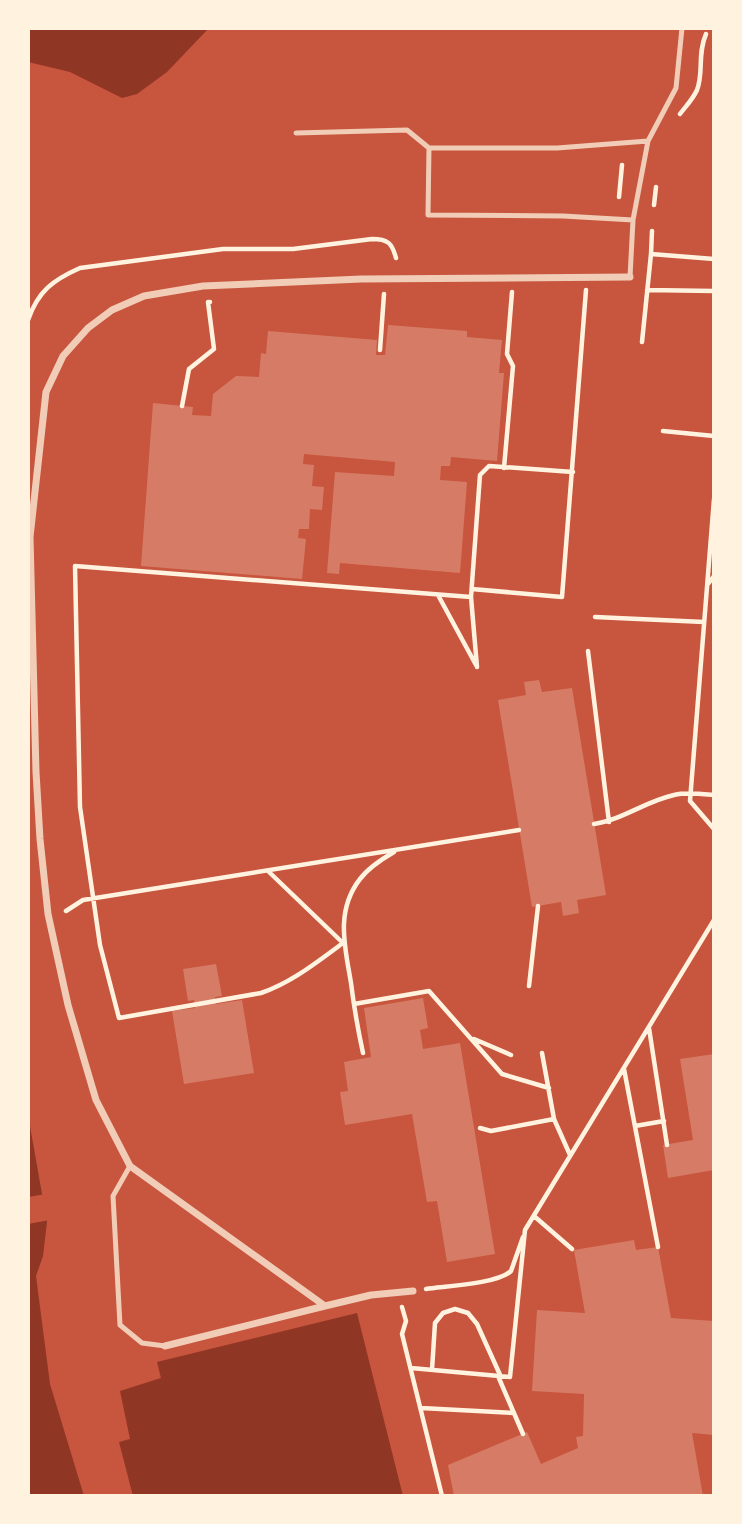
<svg xmlns="http://www.w3.org/2000/svg" width="742" height="1524" viewBox="0 0 742 1524" font-family="Jost,sans-serif">
<rect width="100%" height="100%" fill="#c8553d"/>
<path fill="#8f3625" d="M28 28H209L167 72 137 94 122 98 70 72 28 62Z
M28 1115 47 1222 43 1256 36 1276 50 1384 84 1496H28Z
M357 1313 403 1496H133L119 1442 130 1439 120 1391 161 1378 157 1362Z"/>
<path fill="#c8553d" d="M46 1194 50 1220 28 1224V1197Z"/>
<path fill="#d67c66" d="M388 325 467 331V337L502 340 499 373H504L497 461 451 457 450 466H441L440 480 467 482 460 573 340 563 339 574 327 573 335 472 394 476 395 462 304 454 303 464 314 465 312 486 324 487 322 510 310 509 309 529H299L298 538 306 539 302 579 141 566 153 403 193 407 192 415 211 416 213 394 236 376 259 377 261 353 266 354 268 331 377 340 376 355H385Z
M539 680 542 692 572 688 606 895 577 900 579 913 563 916 561 902 532 907 498 700 526 695 524 682Z
M216 964 222 996 215 997 216 1004 242 1000 254 1073 184 1084 172 1011 195 1008 194 1000 188 1001 183 969Z
M423 998 428 1028 420 1030 423 1049 460 1043 495 1254 447 1262 437 1201 427 1202 412 1114 345 1125 340 1092 348 1091 344 1062 371 1057 364 1008Z
M714 1054V1170L668 1178 663 1145 693 1140 680 1059Z
M634 1240 636 1250 658 1247 671 1318 714 1321V1435L692 1433 703 1496H454L448 1465 527 1432 541 1464 578 1448 576 1437 583 1436 584 1394 532 1391 537 1310 585 1313 574 1250Z"/>
<g fill="none" stroke-linecap="round" stroke-linejoin="round">
<path stroke="#fff3e0" stroke-width="4.5" d="M680 114C686 106 693 99 697 90 704 72 697 55 706 34
M619 197 622 165
M654 205 656 187
M651 254 652 231
M647 290 714 291
M28 320C38 291 53 280 80 268L223 249H293L372 239C388 239 392 243 396 258
M642 342 651 254 714 259
M380 350 384 294
M182 406 189 369 214 349 208 302H210
M663 431 714 436
M504 468 513 366 507 354 512 292
M714 499 690 801 714 829
M708 584 714 576
M472 589 562 597 586 290
M438 595 476 665
M595 617 704 622
M588 651 609 822
M477 667 471 597 480 475 489 466 573 472
M594 824C622 820 646 801 674 795 687 792 701 794 714 795
M268 871 343 943C317 962 291 983 261 993L119 1018 100 945 80 807 75 566 471 597
M66 911 83 900 519 830
M529 986 538 906
M354 1004 429 991 502 1074 549 1088
M649 1028 667 1145
M474 1039 511 1055
M363 1053C358 1030 354 1007 351 983 345 947 335 911 360 879 369 867 382 859 394 852
M542 1053 554 1119 570 1155
M624 1069 658 1247
M635 1126 664 1121
M480 1128 491 1131 554 1119
M534 1216 572 1249
M426 1289C446 1286 497 1284 511 1271L523 1237
M402 1307 406 1321 402 1334 442 1496
M411 1368 510 1377 525 1230 714 920
M432 1370 435 1323 443 1313 455 1309 468 1313 477 1324 501 1377
M498 1376 523 1434
M421 1408 514 1413"/>
<path stroke="#f1ccb7" stroke-width="5" d="M296 133 407 130 429 148
M633 220 563 216 428 215 429 148H557L648 141
M630 277 633 220 648 141 676 88 682 28
M130 1166 113 1196 120 1325 142 1343 165 1346"/>
<path stroke="#f1ccb7" stroke-width="7" d="M413 1291 371 1295 325 1306 130 1166 96 1100 68 1005 48 914 40 839 36 772 30 537 46 392 63 356 88 328 112 310 144 296 203 286 361 279 630 277
M165 1346 325 1306"/>
</g>
<rect width="742" height="1524" fill="none" stroke="#fff3e0" stroke-width="60"/>
</svg>
